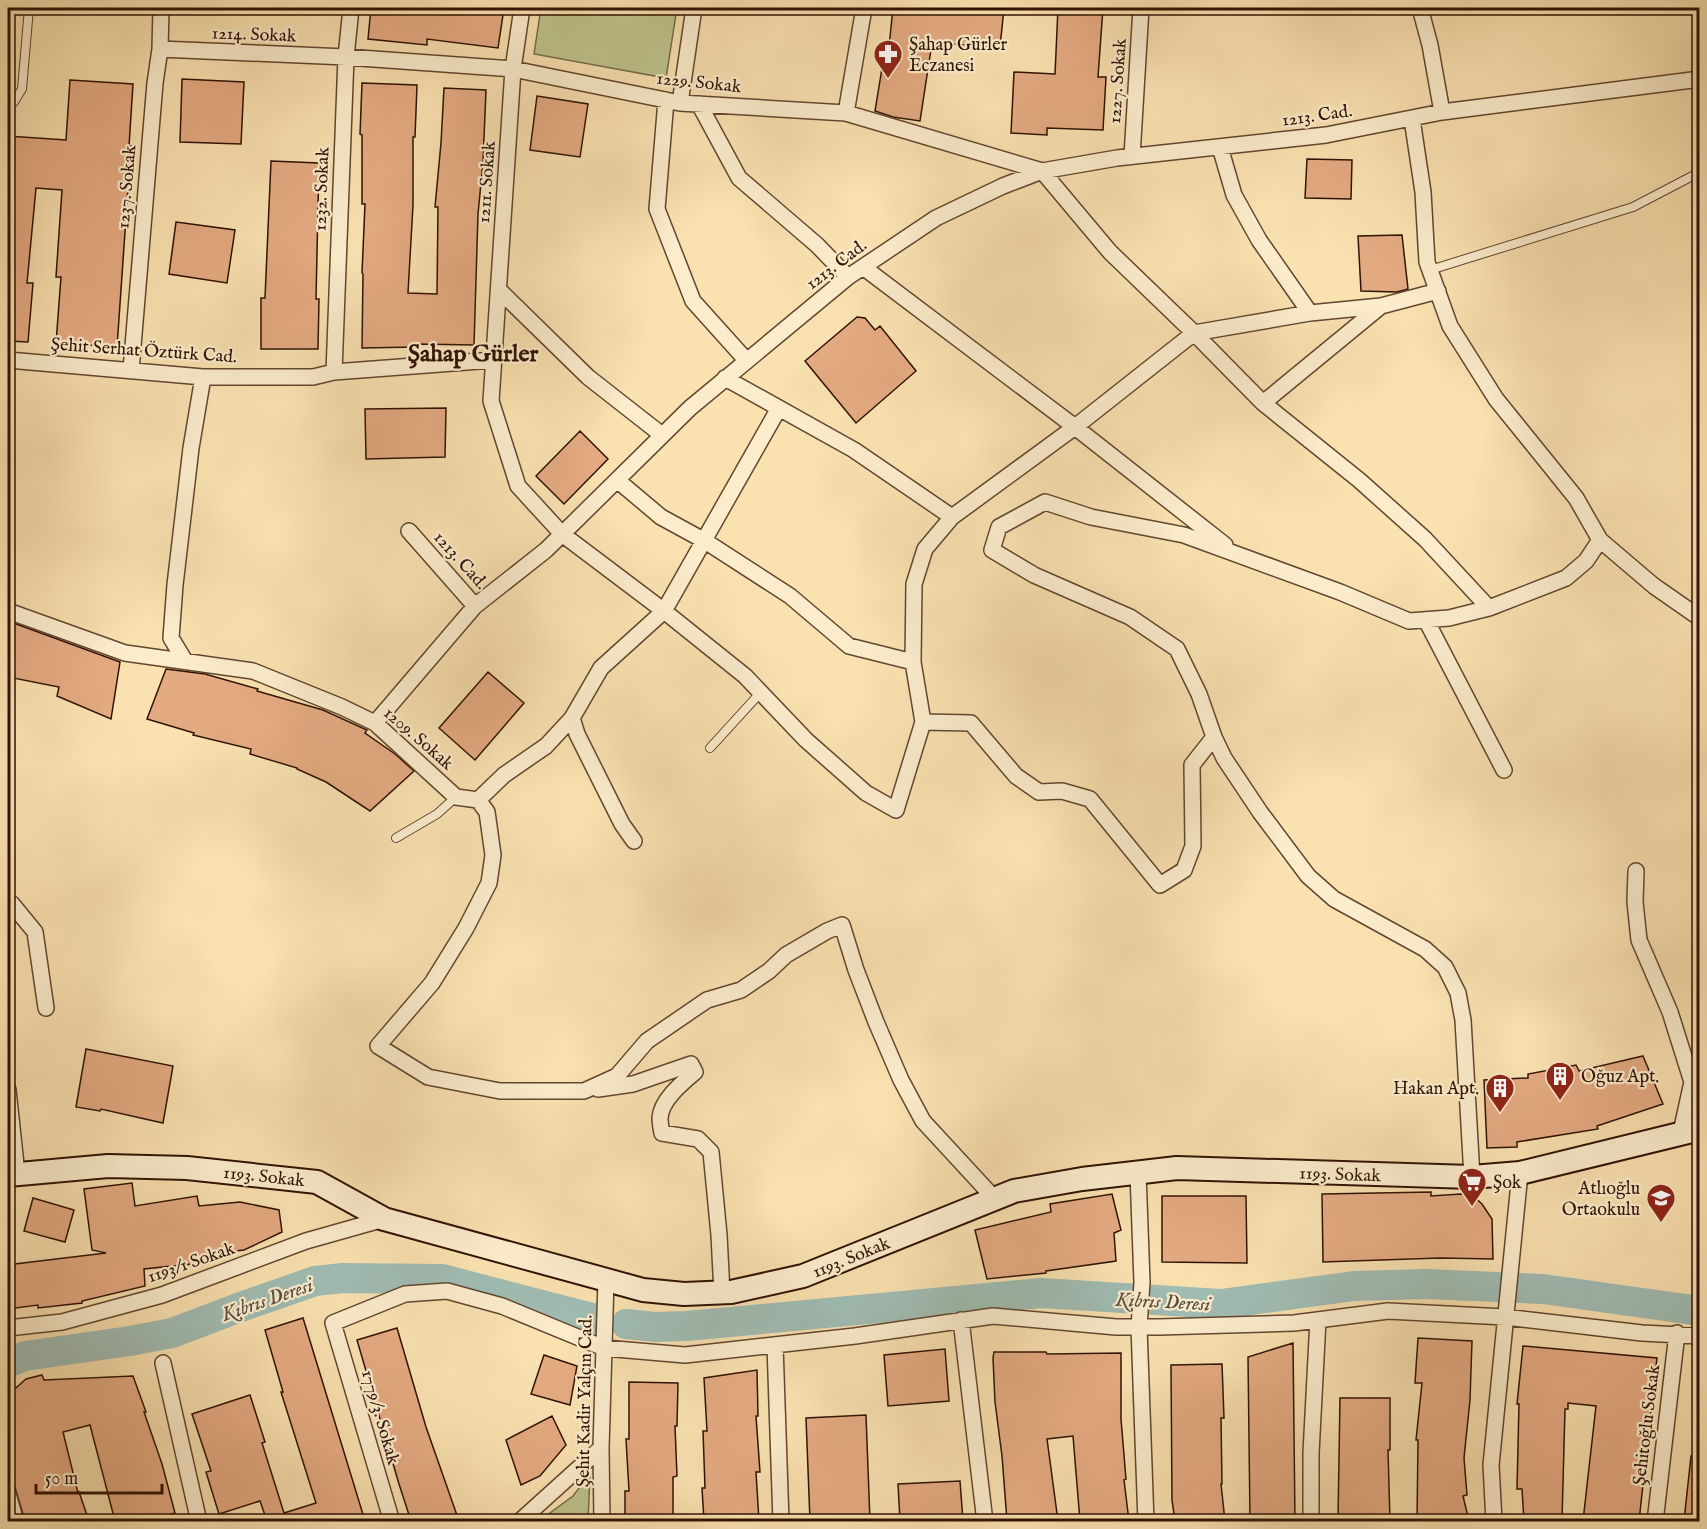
<svg xmlns="http://www.w3.org/2000/svg" width="1707" height="1529" viewBox="0 0 1707 1529" font-family="'IM FELL English',serif">
<rect width="100%" height="100%" fill="#f9e1b0"/>
<filter id="stains"><feTurbulence type="fractalNoise" baseFrequency=".00333" numOctaves="4"/><feColorMatrix values="0 0 0 0 .2 0 0 0 0 .09 0 0 0 0 .02 0 0 0 .5 -.17"/></filter>
<radialGradient id="worn" r=".72"><stop offset=".6" stop-color="#630" stop-opacity="0"/><stop offset="1" stop-color="#630" stop-opacity=".3"/></radialGradient>
<path fill="#bec38b" stroke="#776a48" stroke-width="1.5" d="M541 8H677L666 78 534 54Z
M590 1474 588 1521H539L573 1496Z"/>
<g fill="none" stroke-linecap="round" stroke-linejoin="round">
<path stroke="#a0bcb3" stroke-width="30" d="M626 1324 656 1327 687 1326 1041 1293 1221 1304 1354 1286 1426 1284 1543 1289 1700 1311
M8 1363 25 1356 130 1341 172 1333 238 1308 315 1281 343 1278 442 1279 600 1320"/>
</g>
<path fill="#e4aa82" stroke="#301204" stroke-width="1.5" d="M371 8H504L498 48 427 39V45L368 39Z
M893 8H1004L1000 47 932 43 920 121 893 117 875 111 884 56H888Z
M1058 8H1103L1098 77H1106L1103 130 1047 128V135L1011 133 1014 72 1055 74Z
M182 79 244 82 241 144 180 142Z
M70 80 133 84 129 146H131L117 347 56 343 61 277H56L62 190 36 188 27 283H33L28 342 8 341V136L66 140Z
M362 83 417 85 415 137H413V205L408 293 437 294 438 207H435L441 143 444 88 486 90 483 162 478 214 474 345 416 344V347L362 348 363 274 362 273 365 204H362V135L360 134Z
M537 96 588 104 580 157 530 150Z
M1307 159 1352 160 1351 199 1305 198Z
M271 161 319 163 316 299H319L318 349H261V298H265Z
M176 222 235 230 227 283 169 274Z
M1402 235 1408 289 1397 292 1361 291 1358 236Z
M857 317 865 318 875 330 880 326 916 371 856 423 805 361Z
M446 408 445 457 366 459 365 409Z
M580 431 608 459 564 504 536 476Z
M8 621 120 662 111 719 57 696 59 687 8 677Z
M166 669 205 674 258 689 257 691 323 710 367 730 365 733 395 754 414 771 370 811 326 782 297 769V768L250 754 251 749 193 735 194 733 147 719Z
M488 672 524 703 475 760 439 728Z
M86 1049 173 1066 163 1123 101 1109 100 1111 76 1107Z
M1643 1056 1663 1104 1597 1126 1598 1129 1517 1142V1147L1487 1148 1484 1080 1528 1078V1074L1576 1065 1579 1071Z
M132 1183 135 1206 197 1196 199 1206 240 1202 279 1210 282 1232 244 1250 209 1254 211 1262 144 1269 145 1286 82 1301V1303L38 1308V1305L8 1309V1292L15 1264 106 1253 92 1250 84 1189Z
M1431 1192V1196L1461 1194 1474 1197 1482 1204 1492 1219 1493 1259 1440 1258 1323 1262 1322 1194Z
M1112 1194 1121 1230 1114 1233 1116 1261 1046 1271V1273L987 1279 975 1230 1051 1212 1050 1204Z
M1162 1196H1246L1247 1263 1162 1262Z
M33 1198 74 1210 65 1242 24 1231Z
M303 1318 365 1521H267L260 1501 219 1514 206 1472 211 1471 192 1414 250 1395 265 1442 262 1443 284 1513 316 1503 281 1392H283L265 1330Z
M397 1328 426 1427 459 1521H411L399 1484 357 1340Z
M1418 1338 1472 1341 1470 1400 1464 1458 1467 1495 1463 1496 1469 1521H1417L1418 1440H1416L1422 1383H1415Z
M1293 1343 1295 1521H1250L1248 1357Z
M1523 1346 1657 1358 1639 1521H1583L1596 1406 1568 1403V1409H1565L1562 1521H1524L1522 1489H1517L1519 1404H1517Z
M945 1349 949 1401 888 1406 884 1355Z
M994 1352H1046L1047 1354 1121 1353V1419L1126 1479 1124 1480 1129 1521H1080L1073 1436 1047 1439 1058 1521H1007L1002 1456 995 1402 993 1358Z
M544 1355 577 1366 570 1405 531 1394Z
M1222 1364 1224 1418H1221L1222 1484H1221L1225 1521H1175L1172 1500 1171 1365Z
M757 1370 758 1416H756L760 1472H756L759 1521H704L702 1488H705L703 1431H707L704 1378Z
M42 1375 44 1380 133 1376 146 1412H144L162 1464 175 1513 146 1521H115L90 1425 63 1432 78 1493 79 1492 89 1521H25L8 1464V1395L26 1379Z
M629 1382 678 1383 677 1426H675L677 1476 673 1477V1521H625V1491H629L626 1439H629Z
M1340 1398H1390V1450H1388L1390 1521H1356L1355 1516 1338 1519Z
M866 1415 870 1521H810L806 1418Z
M552 1416 566 1445 540 1476 521 1485 506 1440Z
M1691 1456 1700 1457V1521H1684Z
M960 1481 963 1521H900L898 1484Z"/>
<g fill="none" stroke-linecap="round" stroke-linejoin="round">
<g stroke="#62462f" stroke-width="10">
<path id="lane" d="M8 106 14 102 22 89 29 8
M1430 270 1633 207 1700 172
M710 748 761 692
M396 838 437 814 456 797"/>
</g>
<g stroke="#62462f" stroke-width="18">
<path id="street" d="M522 8 513 69 491 401 518 486 562 534 664 611 745 676 806 740 866 793 896 810 923 722 913 662 914 584 925 549 952 517 1075 427 1194 333 1310 313 1381 306 1438 291
M1420 8 1430 45 1442 112
M160 49 346 57 513 69 680 103 846 113 1042 171 1110 252 1194 333 1263 403 1359 480 1425 539 1489 608
M666 100 657 209 693 301 746 360
M680 103 694 8
M699 104 739 178 817 245 848 277
M846 113 864 8
M1412 119 1423 192 1427 262 1450 326 1496 399 1576 498 1600 540 1654 586 1700 618
M1220 147 1234 195 1259 240 1310 313
M1132 156 1141 8
M863 267 1075 427 1225 545
M499 290 588 377 662 435
M8 360 203 377H313L334 372 493 360
M131 370 155 83 160 49 161 8
M334 372 346 57 351 8
M725 378 854 450 952 517
M1263 403 1381 306
M617 480 661 517 705 541 790 596 849 646 913 662
M409 531 475 606 546 550 690 408 848 277 936 218 1003 186 1042 171 1117 158 1326 135 1442 112 1700 79
M8 611 125 653 253 671 342 707 375 723 456 797 478 800 504 775 546 746 572 718 601 668 664 611 779 408
M1426 620 1504 770
M185 661 171 638 175 585 191 448 203 377
M572 718 577 734 622 824 634 841
M923 722 971 723 1016 776 1039 792 1062 791 1090 799 1160 885 1184 870 1193 846 1192 765 1214 737
M375 723 475 606
M478 800 487 812 493 855 489 883 466 928 432 983 378 1046 428 1077 500 1091H584L617 1076 647 1041 707 1000 741 990 769 971 786 955 827 931 842 925 856 970 876 1022 901 1080 923 1121 995 1199
M1636 871 1635 902 1639 940 1670 1012 1692 1082 1681 1132
M8 902 12 904 35 932 46 1008
M598 1089 633 1084 691 1064 695 1072C682 1083 661 1100 660 1118 660 1123 661 1128 662 1133L698 1139 711 1152 719 1235 722 1293
M8 1090 17 1174
M1138 1173 1142 1282 1139 1327 1146 1522
M1472 1177 1463 1020 1458 993 1445 967 1425 949 1334 899 1308 876 1260 812 1224 758 1214 737 1199 694 1177 649 1130 617 1034 575 992 550 999 527 1045 502 1091 517 1184 535 1340 592 1409 621 1449 618 1489 608 1566 578 1586 561 1600 540
M961 1320 985 1522
M8 1328 62 1322 162 1295 306 1241 384 1219
M775 1345 781 1522
M163 1363 199 1522
M8 1494 16 1522
M392 1522 333 1323 405 1294 447 1291 502 1306 604 1348 685 1355 855 1336 993 1316 1116 1327H1159L1294 1323 1388 1311 1505 1317 1642 1333 1700 1336
M519 1522 601 1448
M602 1522 601 1448 606 1280
M1311 1522V1453L1318 1320
M1494 1522 1491 1465 1520 1173
M1655 1522 1677 1333"/>
</g>
<g stroke="#301204" stroke-width="26">
<path id="secondary" d="M8 1175 108 1166 187 1168 317 1182 384 1219 643 1290 684 1294 731 1292 803 1276 1014 1191 1082 1179 1177 1168 1472 1177 1520 1173 1700 1129"/>
</g>
<use href="#lane" stroke="#fbeccc" stroke-width="8"/>
<use href="#street" stroke="#fbeccc" stroke-width="15"/>
<use href="#secondary" stroke="#fbeccc" stroke-width="22"/>
</g>
<defs>
<g id="pharmacy-pin" transform="scale(1.5)"><path d="M0 17L-7.5 6A9.5 9.5 0 1 1 7.5 6Z" fill="#8f2418" stroke="#fbeccc"/><path d="M-2-6h4v4h4v4h-4v4h-4v-4h-4v-4h4Z" fill="#fff"/></g>
<g id="building-pin" transform="scale(1.5)"><path d="M0 17L-7.5 6A9.5 9.5 0 1 1 7.5 6Z" fill="#8f2418" stroke="#fbeccc"/><path d="M-4-6H4V6H1V3H-1V6H-4ZM-2.5-4.3h1.7v1.8h-1.7ZM.8-4.3h1.7v1.8H.8ZM-2.5-1h1.7V.8h-1.7ZM.8-1h1.7V.8H.8Z" fill="#fff"/></g>
<g id="supermarket-pin" transform="scale(1.5)"><path d="M0 17L-7.5 6A9.5 9.5 0 1 1 7.5 6Z" fill="#8f2418" stroke="#fbeccc"/><path d="M-6-5.5h2.5l.6 2H6L4.5 2H-2.5L-4.4-4H-6ZM-1.5 3.2a1.3 1.3 0 1 0 .1 0ZM3 3.2a1.3 1.3 0 1 0 .1 0Z" fill="#fff"/></g>
<g id="school-pin" transform="scale(1.5)"><path d="M0 17L-7.5 6A9.5 9.5 0 1 1 7.5 6Z" fill="#8f2418" stroke="#fbeccc"/><path d="M0-5L7-2L0 1L-7-2ZM-4 1L0 2.5L4 1V4Q0 6-4 4Z" fill="#fff"/></g>
</defs>
<g fill-rule="evenodd">
<use href="#pharmacy-pin" x="888" y="54"/>
<use href="#building-pin" x="1560" y="1076"/>
<use href="#building-pin" x="1500" y="1088"/>
<use href="#supermarket-pin" x="1472" y="1182"/>
<use href="#school-pin" x="1661" y="1198"/>
</g>
<g text-anchor="middle" stroke-width="4.5" stroke-linejoin="round" paint-order="stroke">
<g font-size="18" fill="#301204" stroke="#fbeccc">
<text transform="translate(254 34) rotate(2)" y="6">1214. Sokak</text>
<text transform="translate(1117 81) rotate(-86)" y="6">1227. Sokak</text>
<text transform="translate(699 82) rotate(6)" y="6">1229. Sokak</text>
<text transform="translate(1317 115) rotate(-8)" y="6">1213. Cad.</text>
<text transform="translate(486 182) rotate(-86)" y="6">1211. Sokak</text>
<text transform="translate(126 187) rotate(-85)" y="6">1237. Sokak</text>
<text transform="translate(321 189) rotate(-88)" y="6">1232. Sokak</text>
<text transform="translate(836 264) rotate(-37)" y="6">1213. Cad.</text>
<text transform="translate(144 350) rotate(4)" y="6">Şehit Serhat Öztürk Cad.</text>
<text transform="translate(461 560) rotate(48)" y="6">1213. Cad.</text>
<text transform="translate(419 738) rotate(41)" y="6">1209. Sokak</text>
<text transform="translate(1340 1174) rotate(2)" y="6">1193. Sokak</text>
<text transform="translate(264 1176) rotate(6)" y="6">1193. Sokak</text>
<text transform="translate(851 1257) rotate(-22)" y="6">1193. Sokak</text>
<text transform="translate(191 1262) rotate(-19)" y="6">1193/1 Sokak</text>
<text transform="translate(584 1401) rotate(-89)" y="6">Şehit Kadir Yalçın Cad.</text>
<text transform="translate(381 1417) rotate(74)" y="6">1779/3. Sokak</text>
<text transform="translate(1646 1425) rotate(-83)" y="6">Şehitoğlu Sokak</text>
</g>
<g font-size="18" fill="#301204" stroke="#fbeccc" text-anchor="start">
<text x="909" y="50">Şahap Gürler<tspan x="909" dy="21">Eczanesi</tspan></text>
<text x="1581" y="1082">Oğuz Apt.</text>
<text x="1479" y="1094" text-anchor="end">Hakan Apt.</text>
<text x="1493" y="1188">Şok</text>
<text x="1640" y="1194" text-anchor="end">Atlıoğlu<tspan x="1640" dy="21">Ortaokulu</tspan></text>
</g>
<g font-size="20" font-style="italic" fill="#574e41" stroke="#fbeccc">
<text transform="translate(267 1299) rotate(-19)" y="7">Kıbrıs Deresi</text>
<text transform="translate(1163 1301) rotate(3)" y="7">Kıbrıs Deresi</text>
</g>
<g font-size="24" font-weight="bold" fill="#301204" stroke="#fbeccc">
<text x="473" y="361">Şahap Gürler</text>
</g>
</g>
<rect width="1707" height="1529" fill="none" stroke="#f9e1b0" stroke-width="30"/>
<rect x="9" y="9" width="1689" height="1511" fill="none" stroke="#301204" stroke-width="3"/>
<rect x="15" y="15" width="1677" height="1499" fill="none" stroke="#301204" stroke-width="1.5"/>
<path d="M36 1484v9h126v-9" fill="none" stroke="#301204" stroke-width="3"/>
<text x="45" y="1484" font-size="18" fill="#301204" stroke="#fbeccc" stroke-width="4.5" paint-order="stroke">50 m</text>
<rect width="100%" height="100%" filter="url(#stains)"/>
<rect width="100%" height="100%" fill="url(#worn)"/>
</svg>
